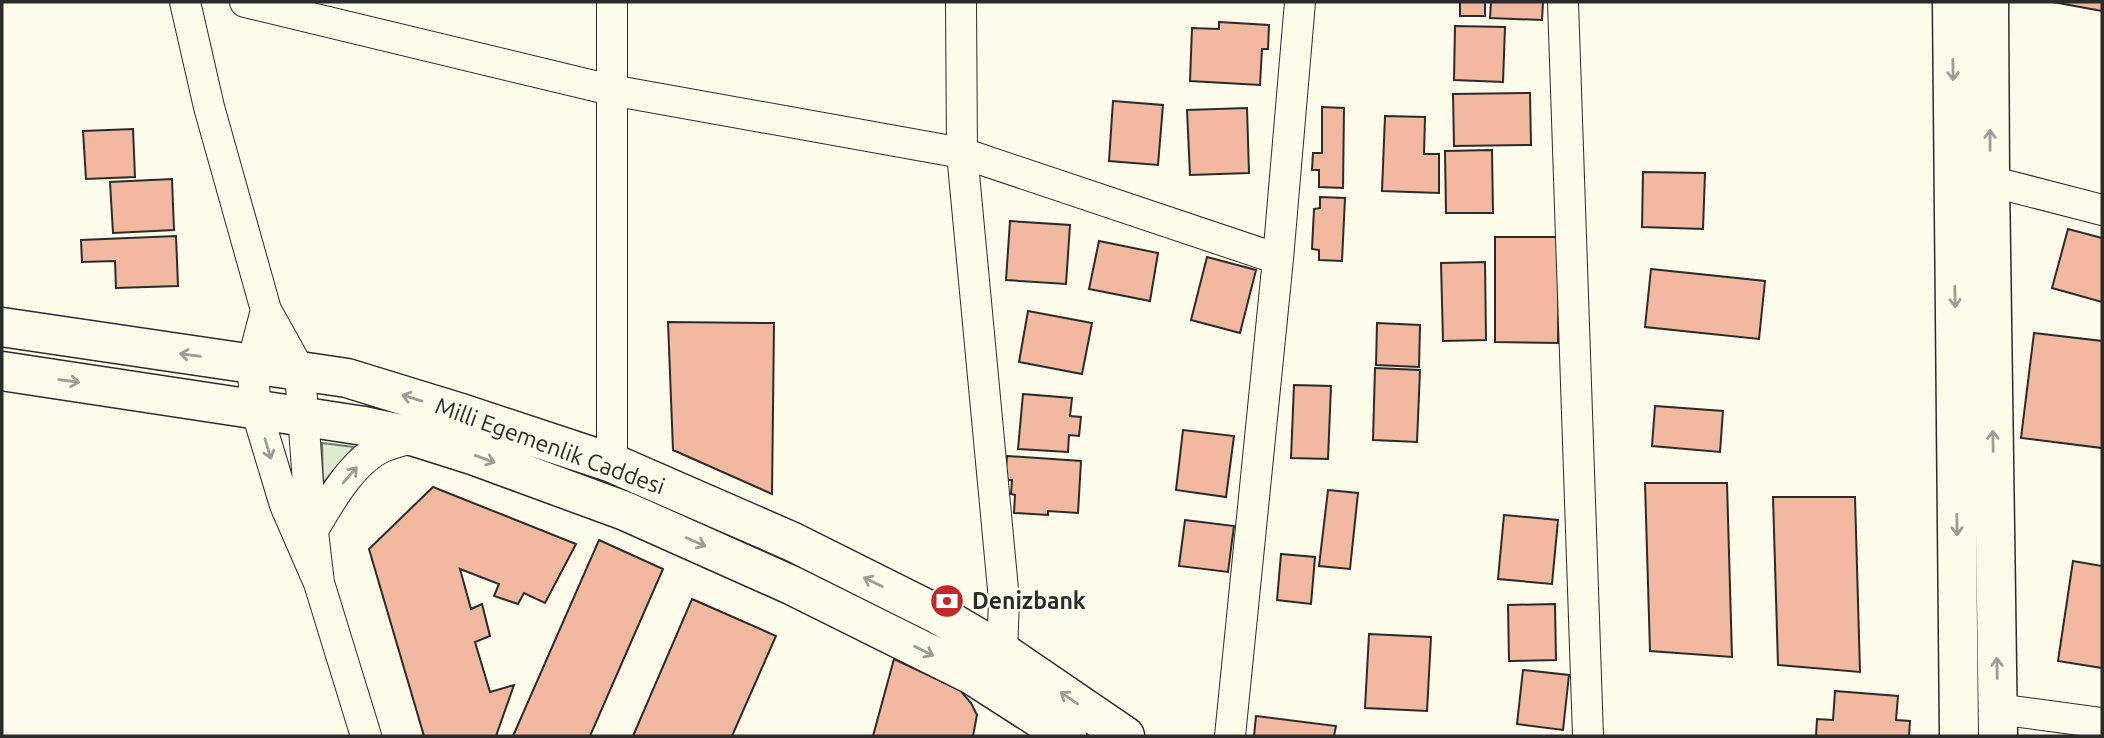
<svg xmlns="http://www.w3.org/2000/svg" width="2104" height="738" viewBox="0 0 2104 738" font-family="Ubuntu,sans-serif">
<rect width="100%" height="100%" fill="#fdfbea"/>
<path fill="#deebd1" stroke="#74746e" stroke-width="2" d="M322 443 354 447 323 483Z"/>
<path fill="#f2b8a0" stroke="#2b2b2b" stroke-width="2" d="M1460 2H1485V16H1460Z
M1491 2H1543L1542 20 1490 18Z
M2053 2H2102V11Z
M1219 22 1269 25 1268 49H1262L1260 85 1190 81 1192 28 1219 29Z
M1455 26 1505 27 1503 82 1454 80Z
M1530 93 1531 145 1454 146 1453 94Z
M1113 101 1163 105 1158 165 1109 161Z
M1322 107 1344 108 1343 188 1319 187V170H1312L1313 153H1322Z
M1247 108 1249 173 1190 175 1187 110Z
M1385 116 1425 117 1424 154H1439V193L1382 191Z
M133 129 135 177 86 179 83 131Z
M1492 150 1493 213H1446L1445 151Z
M1643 172 1705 173 1703 229 1642 227Z
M172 179 174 230 113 233 110 182Z
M1320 197 1345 198 1342 261 1319 260V250L1312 249 1314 209 1320 208Z
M1010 221 1070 225 1066 284 1006 280Z
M2068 229 2102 238V302L2052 288Z
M176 236 178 286 116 288 115 261 82 262 81 240Z
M1495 237H1559L1558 343 1495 342Z
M1099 241 1158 253 1150 301 1089 289Z
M1207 257 1256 270 1240 333 1191 320Z
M1485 262 1486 340 1443 341 1441 263Z
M1651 269 1765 281 1759 339 1645 327Z
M1028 311 1092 323 1082 374 1019 362Z
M668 322 774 323 772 494 673 450Z
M1377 323 1420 325 1419 367 1376 365Z
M2034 333 2102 341V448L2021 438Z
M1375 368 1420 370 1417 442 1373 440Z
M1294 385 1331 386 1328 459 1291 458Z
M1023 394 1072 398 1070 416 1081 417 1079 436 1069 435 1068 452 1018 449Z
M1655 406 1723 411 1720 452 1652 446Z
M1183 430 1234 436 1226 497 1176 490Z
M1007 456 1081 461 1078 513 1048 511V515L1014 513 1015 495 1011 494 1012 480H1005Z
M1645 483H1727L1732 657 1650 651Z
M433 487 576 544 545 603 524 593 518 604 494 596 499 584 460 569 471 609 482 604 490 636 475 642 490 692 514 685 496 736H424L369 549Z
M1328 490 1358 493 1350 569 1319 566Z
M1773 497H1855L1860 672 1778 665Z
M1504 515 1558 520 1552 584 1498 579Z
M1185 520 1234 526 1228 572 1179 566Z
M599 540 663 569 590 736H513Z
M1281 554 1315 557 1311 604 1277 600Z
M2073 561 2102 566V668L2058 661Z
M692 599 776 636 732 736H633Z
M1555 604 1556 660 1509 661 1508 605Z
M1369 634 1431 637 1427 711 1365 708Z
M894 659 960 690 971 703 977 715 973 736H873Z
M1523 670 1569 675 1563 730 1517 724Z
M1835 691 1898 696 1896 720 1910 721 1909 736H1816L1817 719 1833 720Z
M1256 716 1336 726 1334 736H1254Z"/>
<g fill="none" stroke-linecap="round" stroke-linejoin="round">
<g stroke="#2b2b2b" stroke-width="32">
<path id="street" d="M185 2 209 107 266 310 300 371 309 498 319 583
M245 2 611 90 962 153 1278 259
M612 2V463
M961 2 962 153 1004 600 1002 652
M1563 2 1588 736
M1970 181H1990L2102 210
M266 310 252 364 256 409 285 505 319 583 366 736
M312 532C329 503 352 461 383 447 393 443 404 440 415 437
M1997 709 2102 723
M1230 736 1278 259 1300 2"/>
</g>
<g stroke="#2b2b2b" stroke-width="41">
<path id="secondary" d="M1952 2 1959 736
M1989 2 1990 181 1998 736
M2 327 347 378 461 413 612 463 793 542 939 615 1002 652 1125 736
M2 371 364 426 415 437 475 456 625 511 791 585 972 675 1067 736"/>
</g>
<use href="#street" stroke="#fdfbea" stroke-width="30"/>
<use href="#secondary" stroke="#fdfbea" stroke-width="38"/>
</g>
<defs><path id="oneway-shaft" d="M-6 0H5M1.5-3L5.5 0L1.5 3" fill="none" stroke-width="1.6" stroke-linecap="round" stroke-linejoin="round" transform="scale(1.75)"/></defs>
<g stroke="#9e9d94">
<use href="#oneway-shaft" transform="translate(1953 70) rotate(89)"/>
<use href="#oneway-shaft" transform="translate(1990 140) rotate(-90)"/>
<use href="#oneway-shaft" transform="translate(1955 297) rotate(89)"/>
<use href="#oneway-shaft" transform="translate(190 355) rotate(-172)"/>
<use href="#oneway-shaft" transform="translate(69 381) rotate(8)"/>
<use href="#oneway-shaft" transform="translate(412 398) rotate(-163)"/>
<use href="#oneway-shaft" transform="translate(1993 441) rotate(-91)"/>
<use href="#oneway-shaft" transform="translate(268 449) rotate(73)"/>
<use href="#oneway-shaft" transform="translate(485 459) rotate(20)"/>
<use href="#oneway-shaft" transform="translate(350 475) rotate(-49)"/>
<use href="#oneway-shaft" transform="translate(1957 525) rotate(89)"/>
<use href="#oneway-shaft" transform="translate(696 542) rotate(24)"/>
<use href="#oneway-shaft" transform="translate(873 582) rotate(-154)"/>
<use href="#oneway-shaft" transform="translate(924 651) rotate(27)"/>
<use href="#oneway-shaft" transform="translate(1997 668) rotate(-91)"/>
<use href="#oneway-shaft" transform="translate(1069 698) rotate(-146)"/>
</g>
<defs>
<g id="bank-disc" transform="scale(1.75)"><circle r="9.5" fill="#c62828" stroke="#fdfbea"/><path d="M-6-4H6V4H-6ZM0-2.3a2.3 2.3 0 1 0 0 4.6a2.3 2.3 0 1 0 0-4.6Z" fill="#fff"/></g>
</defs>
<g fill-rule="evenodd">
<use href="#bank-disc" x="947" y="601"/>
</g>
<g text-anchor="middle" stroke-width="5" stroke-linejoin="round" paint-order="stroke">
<g font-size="23" fill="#2b2b2b" stroke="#fdfbea">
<text transform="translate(550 446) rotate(20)" y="8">Milli Egemenlik Caddesi</text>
</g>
<g font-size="23" font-weight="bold" fill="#2b2b2b" stroke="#fdfbea" text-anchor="start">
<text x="972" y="609">Denizbank</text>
</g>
</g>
<rect width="2104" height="738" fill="none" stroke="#2b2b2b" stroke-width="7"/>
</svg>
